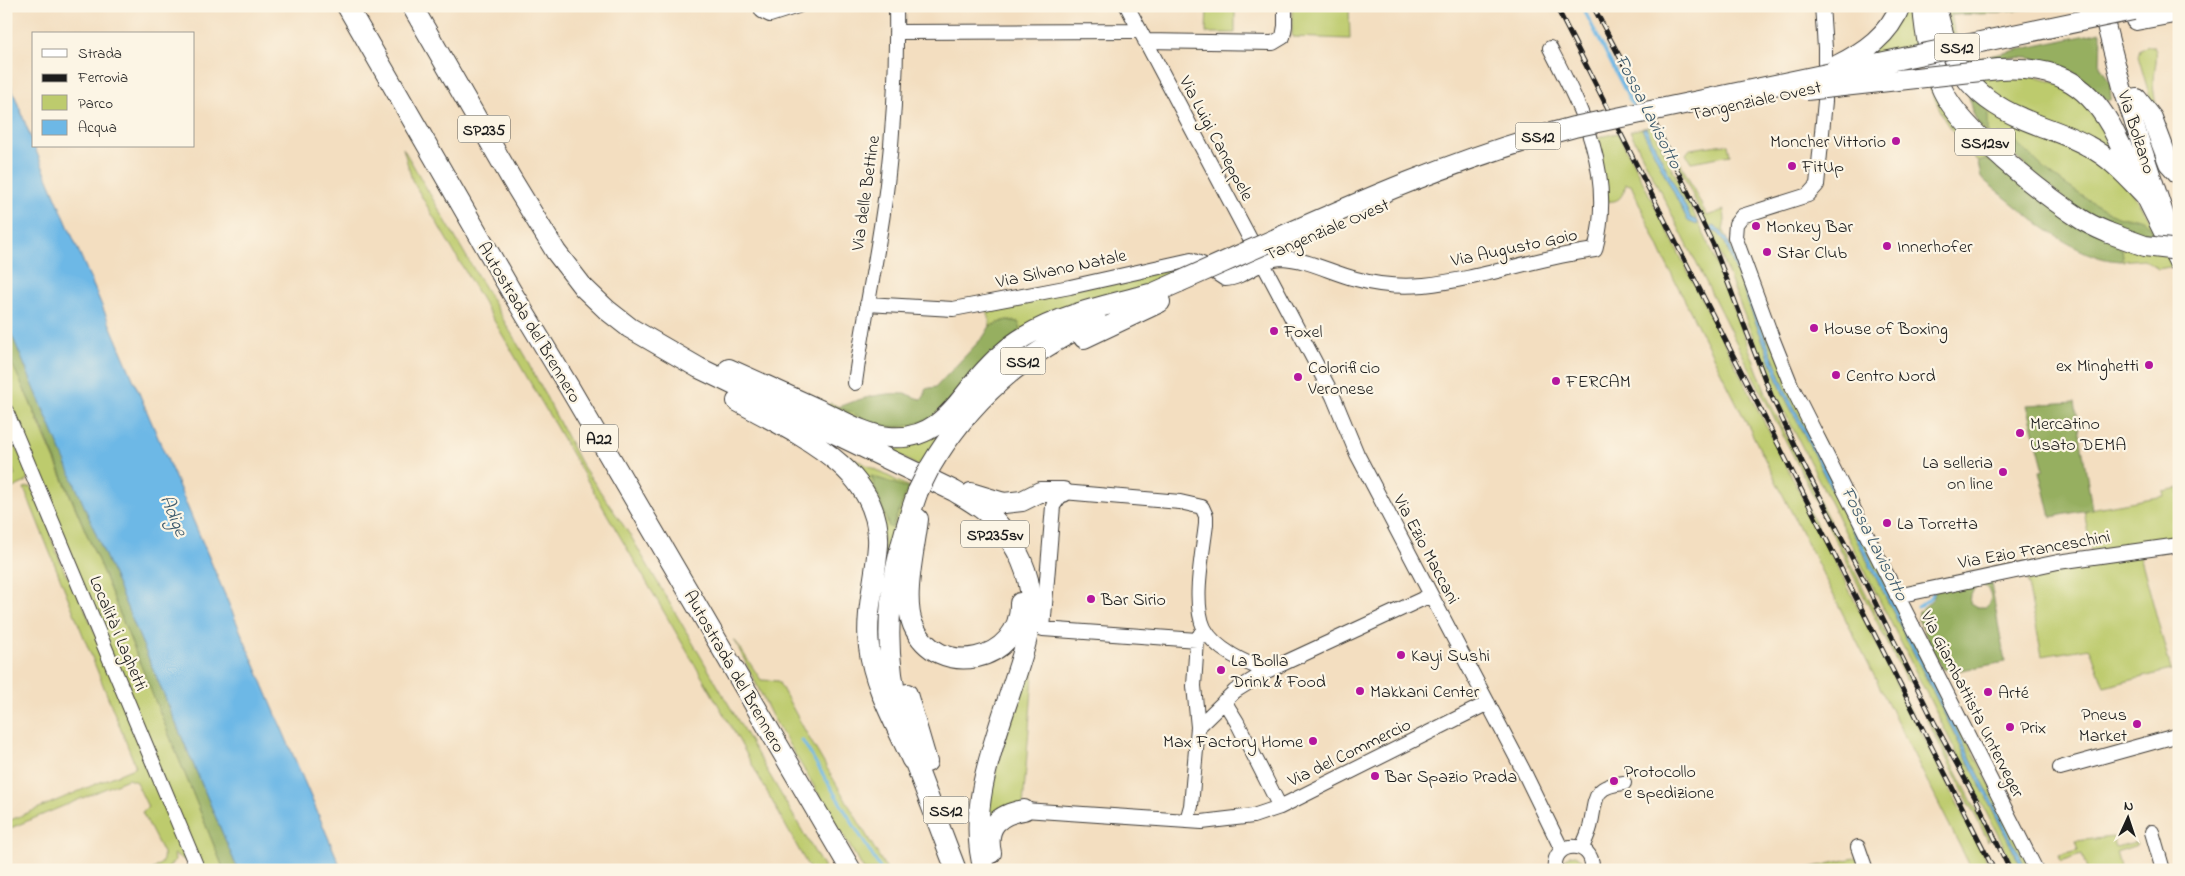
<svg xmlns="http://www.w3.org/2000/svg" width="2185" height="876" viewBox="0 0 2185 876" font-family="'Indie Flower',sans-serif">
<rect width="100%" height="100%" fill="#fcf5e5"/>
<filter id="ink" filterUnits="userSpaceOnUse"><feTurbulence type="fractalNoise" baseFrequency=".02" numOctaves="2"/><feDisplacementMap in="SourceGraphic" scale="10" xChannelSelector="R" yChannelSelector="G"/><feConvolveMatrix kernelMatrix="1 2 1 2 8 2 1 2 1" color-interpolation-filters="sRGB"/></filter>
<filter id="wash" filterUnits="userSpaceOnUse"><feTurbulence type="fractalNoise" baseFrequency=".0096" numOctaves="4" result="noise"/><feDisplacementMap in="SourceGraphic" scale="20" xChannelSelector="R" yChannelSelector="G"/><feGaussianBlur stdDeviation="1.12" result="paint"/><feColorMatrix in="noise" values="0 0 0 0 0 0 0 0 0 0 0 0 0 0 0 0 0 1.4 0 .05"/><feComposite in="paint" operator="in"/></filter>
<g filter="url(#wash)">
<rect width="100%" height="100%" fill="#f3dec0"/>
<path fill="#bdcb6d" stroke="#6c7444" d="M1207 6H1235V33H1206Z
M1292 6H1349L1350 39 1292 37Z
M1907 6H1918L1924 47 1866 57Z
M1942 6H2069L1951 15 1954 30 1958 40 1951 41Z
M2149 46H2154C2160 56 2153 71 2153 82 2153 93 2157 100 2154 111L2138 56 2140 49Z
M2018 72 2074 88 2127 167 2016 110 1971 77Z
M1926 81 2004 164 1985 160 1978 162 1947 124Z
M1967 84 2065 140 2123 177 2164 243 2118 232 1981 131 1971 108Z
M1661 124 1707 216 1724 210 1725 220 1723 229 1909 626 1908 634 1786 391 1721 230 1712 226 1710 230 1718 233 1724 240 1783 393 2023 870H2016L1996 831 1776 395 1717 246 1659 125Z
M1652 126 1712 251 1768 399 1911 683 1906 680 1630 131Z
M1618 133 1991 870H1972L1664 259 1631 185 1626 184C1623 195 1620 203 1607 201L1594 138Z
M1725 144 1728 145 1730 155 1691 162 1686 154 1690 149Z
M403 148 528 362 580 462 630 535 825 870H810L737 737 412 180Z
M2106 238 2168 254 2175 266 2158 269 2144 259 2120 261 2123 258Z
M1193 264 1176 276 1062 315 893 432 827 408 830 403 879 424 892 428 1018 322 1007 320 990 326 987 306Z
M1069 327 923 469 866 436 960 408 1029 340Z
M6 347 100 565 224 870H201L29 458 6 403Z
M6 419 28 476 26 482 6 491V480L15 475 6 452Z
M822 442 913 489 885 654 875 653 883 538Z
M28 487H31L52 532 51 538 66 575 73 581 150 764 154 784 192 864 174 854 175 860 167 869 152 870C159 866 165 862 163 853L142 812 148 807 136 782 128 779 6 830V822L136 767 24 488Z
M2179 488V539L2091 552 2084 510 2164 496 2163 491Z
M2140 555 2171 670 2104 687 2090 648 2042 656 2027 579 2033 570Z
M1038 611 1023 806 983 822Z
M1913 634 2033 870H2027L1911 640Z
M734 639 761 680 778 681 808 736 887 870H864L772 716Z
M1925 710 1990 837 1988 841 1925 716Z
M2113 837 2116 847 2135 842 2137 845 2116 852 2121 870H2087L2082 854 2061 861 2059 855 2078 850 2075 841Z
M1576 855 1582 860 1583 870H1564V860L1569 856Z
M1859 857 1863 870H1801Z"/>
<path fill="#96af60" stroke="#59663e" d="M1949 6H2004L2005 8 2002 13 1951 15Z
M2101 32 2100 66 2110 83 2111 99 2107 101 2077 74 2051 62 2028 58 2008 57 1964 67 1961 62Z
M1969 96 1984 104 1988 115V133L1975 118Z
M1998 134C2014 135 2039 166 2052 175 2071 189 2091 202 2111 213 2135 227 2139 205 2154 234L2147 238 2136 230 2086 218 1999 143Z
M1985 160 2004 164 2122 249 2123 258 2120 261C2074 260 2017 206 1981 178L1978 162Z
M1007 320 1018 322 1021 329 932 417C892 437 876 423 838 407 859 399 881 392 904 394 910 394 915 399 922 399L925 395V389L936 387 984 336 990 326Z
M6 321 238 870H224L100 565 40 423 13 366 6 347Z
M2075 402 2092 509 2051 517 2040 471 2044 470 2027 405Z
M871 476 908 488 892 528 889 527Z
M1990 578 2005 662 1951 672 1942 668 1918 619 1919 612C1926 604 1934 602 1935 590L1976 585 1971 595 1970 603 1977 607H1986C1994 598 1991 590 1982 584Z"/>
<path fill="#6db8e6" stroke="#446a81" d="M6 73 34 146 342 870H238L8 326 6 321Z
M1646 128 1691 218 1698 221 1697 225 1688 221 1642 129Z
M1712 226 1719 229 1727 239 1786 391 1908 633 1909 626 1913 634 1911 640 2027 870H2023L1783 393 1724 240 1718 233 1710 230Z"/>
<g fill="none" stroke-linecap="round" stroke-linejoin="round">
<path stroke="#6db8e6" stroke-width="3" d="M1582 6 1634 108
M1917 607 1928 600 1933 593
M802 740 881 870"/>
</g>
</g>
<g filter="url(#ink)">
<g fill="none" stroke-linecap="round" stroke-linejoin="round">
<g stroke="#3c3935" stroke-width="16">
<path id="minor" d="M761 6 762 11 770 15 798 6
M1127 6 1333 396 1357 454 1523 770 1562 850
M1822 6 1825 48V101L1817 185 1808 195 1742 216 1736 224 1735 237 1771 335 1791 385 2036 870
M896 32 1133 31 1139 29
M1145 41 1273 43 1283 37 1285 26V6
M867 304 953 309 1070 287 1191 260 1202 264 1225 279C1245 278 1262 258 1282 258 1307 259 1332 273 1356 279 1377 285 1401 287 1424 285 1482 279 1537 257 1595 250 1615 174 1584 114 1550 48
M855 383C864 316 879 251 887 184 894 125 897 66 896 6
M6 411 198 870
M1897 596 2058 562 2179 545
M1197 640 1043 629 1053 506 1063 492 1180 502 1202 507 1206 516V524C1203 552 1192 602 1204 628 1215 650 1246 663 1267 671
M1224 701 1237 722 1280 807
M1198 727 1235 691 1267 671 1431 595
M2060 768 2179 735
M1024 810 1202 822 1253 816 1280 807 1488 703
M1187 820 1191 806 1198 727 1194 686 1197 640 1201 633
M2152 832 2163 870
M1858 847 1866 870
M1582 848C1585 840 1590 831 1591 823 1596 798 1593 786 1624 783
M1555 870C1551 839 1595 839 1592 870"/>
</g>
<g stroke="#3c3935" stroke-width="20">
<path id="major" d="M2101 6 2122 87 2169 228"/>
</g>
<g stroke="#3c3935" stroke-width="22">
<path id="highway" d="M347 6 511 291 569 387 851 870
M412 6 512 180 556 252 583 287 607 310 630 328 699 368 954 491C970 501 987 510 999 525 1017 546 1030 573 1031 601 1032 627 1023 654 1015 678 996 738 966 807 984 870
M1923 6C1925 35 1931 65 1943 91 1962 131 2043 194 2081 219 2090 225 2100 229 2109 233
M1936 6C1947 61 1969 96 2021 118 2043 128 2067 134 2088 146 2111 158 2127 176 2145 195
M2136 20 2179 12
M1999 69C2052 66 2084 79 2111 126L2179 262
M2137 99 2152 118 2169 163 2179 174
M1138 300 1179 282
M1084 338 1160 302
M729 369C760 383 791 397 822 411 843 421 866 435 889 437 935 441 954 408 979 377 992 362 1007 347 1024 337 1062 314 1108 305 1150 294
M737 401C793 432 882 468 878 545 876 579 865 612 869 647 874 687 896 724 912 760
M929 469C970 399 1023 354 1096 320
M971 493 1004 503 1022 501 1040 492H1063
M918 519C915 548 902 598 913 625 937 681 1022 662 1020 603
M907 694 927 762
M900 714C879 636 891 566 918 491
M909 747 956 870
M991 853C985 826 999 814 1024 810"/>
</g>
<use href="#minor" stroke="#fff" stroke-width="14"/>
<use href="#major" stroke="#fff" stroke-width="18"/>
<use href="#highway" stroke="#fff" stroke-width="20"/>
<g stroke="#1c1c1c" stroke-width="5">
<path id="rail" d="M1556 6 1994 870
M1593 6 1656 126 1713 244 1771 395 1805 468 1868 588 1935 724 1977 801 2010 870"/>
</g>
<use href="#rail" stroke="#fcf5e5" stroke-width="3" stroke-dasharray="9" stroke-linecap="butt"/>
<g stroke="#3c3935" stroke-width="22" stroke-linecap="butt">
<path id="highway-bridge" d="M1838 65C1864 52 1889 35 1900 6
M1806 90 1999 69
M2109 233 2145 246 2179 250
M1179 282C1309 225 1437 162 1574 127L2133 10
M918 491 929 469"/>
</g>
<use href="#highway-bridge" stroke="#fff" stroke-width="20"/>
</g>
</g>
<g fill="#b5179e" stroke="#fcf5e5" stroke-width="2">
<circle cx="1896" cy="141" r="5"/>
<circle cx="1792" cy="166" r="5"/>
<circle cx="1756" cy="226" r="5"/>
<circle cx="1887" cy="246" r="5"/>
<circle cx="1767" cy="252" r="5"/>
<circle cx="1814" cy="328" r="5"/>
<circle cx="1274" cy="331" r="5"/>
<circle cx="2149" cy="365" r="5"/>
<circle cx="1836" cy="375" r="5"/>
<circle cx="1298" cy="377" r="5"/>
<circle cx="1556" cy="381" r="5"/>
<circle cx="2020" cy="433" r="5"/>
<circle cx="2003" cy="472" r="5"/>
<circle cx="1887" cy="523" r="5"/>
<circle cx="1091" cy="599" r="5"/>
<circle cx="1401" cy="655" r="5"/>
<circle cx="1221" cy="670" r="5"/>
<circle cx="1360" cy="691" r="5"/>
<circle cx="1988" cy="692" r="5"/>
<circle cx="2137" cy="724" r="5"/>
<circle cx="2010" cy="727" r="5"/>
<circle cx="1313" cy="741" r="5"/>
<circle cx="1375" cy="776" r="5"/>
<circle cx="1614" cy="781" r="5"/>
</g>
<g text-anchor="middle" stroke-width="4.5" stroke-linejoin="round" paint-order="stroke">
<g fill="#fcf5e5" stroke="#5f5d58" stroke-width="1">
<rect x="1934.5" y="33.5" width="45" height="27" rx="4"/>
<rect x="458" y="115.5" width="52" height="27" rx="4"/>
<rect x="1515.5" y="122.5" width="45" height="27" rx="4"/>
<rect x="1955" y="128.5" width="60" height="27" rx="4"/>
<rect x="1000.5" y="347.5" width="45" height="27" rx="4"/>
<rect x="580" y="424.5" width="38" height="27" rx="4"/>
<rect x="961" y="520.5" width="68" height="27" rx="4"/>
<rect x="923.5" y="796.5" width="45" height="27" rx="4"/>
</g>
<g font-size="16" font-weight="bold" fill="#1c1c1c">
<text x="1957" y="53">SS12</text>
<text x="484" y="135">SP235</text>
<text x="1538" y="142">SS12</text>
<text x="1985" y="148">SS12sv</text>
<text x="1023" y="367">SS12</text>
<text x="599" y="444">A22</text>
<text x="995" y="540">SP235sv</text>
<text x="946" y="816">SS12</text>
</g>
<g font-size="18" fill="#1c1c1c" stroke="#fcf5e5">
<text transform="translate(1756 100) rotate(-12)" y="6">Tangenziale Ovest</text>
<text transform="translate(2137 132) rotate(72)" y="6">Via Bolzano</text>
<text transform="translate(1217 138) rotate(62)" y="6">Via Luigi Caneppele</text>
<text transform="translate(865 193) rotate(-82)" y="6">Via delle Bettine</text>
<text transform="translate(1327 229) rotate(-23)" y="6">Tangenziale Ovest</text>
<text transform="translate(1514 247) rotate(-12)" y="6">Via Augusto Goio</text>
<text transform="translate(1061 268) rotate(-12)" y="6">Via Silvano Natale</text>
<text transform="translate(530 322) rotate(59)" y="6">Autostrada del Brennero</text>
<text transform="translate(1427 549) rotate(62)" y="6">Via Ezio Maccani</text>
<text transform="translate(2034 549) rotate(-10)" y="6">Via Ezio Franceschini</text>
<text transform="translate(119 633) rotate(67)" y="6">Località i Laghetti</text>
<text transform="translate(735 671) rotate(60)" y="6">Autostrada del Brennero</text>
<text transform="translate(1973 704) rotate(63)" y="6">Via Giambattista Unterveger</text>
<text transform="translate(1349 752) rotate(-26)" y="6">Via del Commercio</text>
</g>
<g font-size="18" fill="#1c1c1c" stroke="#fcf5e5" text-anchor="start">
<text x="1886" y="147" text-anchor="end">Moncher Vittorio</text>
<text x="1802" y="172">FitUp</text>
<text x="1766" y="232">Monkey Bar</text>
<text x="1897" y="252">Innerhofer</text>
<text x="1777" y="258">Star Club</text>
<text x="1824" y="334">House of Boxing</text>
<text x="1284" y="337">Foxel</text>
<text x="2139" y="371" text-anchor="end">ex Minghetti</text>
<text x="1308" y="373">Colorificio<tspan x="1308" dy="21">Veronese</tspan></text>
<text x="1846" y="381">Centro Nord</text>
<text x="1566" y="387">FERCAM</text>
<text x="2030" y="429">Mercatino<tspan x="2030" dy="21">Usato DEMA</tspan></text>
<text x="1993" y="468" text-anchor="end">La selleria<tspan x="1993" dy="21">on line</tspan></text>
<text x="1897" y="529">La Torretta</text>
<text x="1101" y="605">Bar Sirio</text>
<text x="1411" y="661">Kayi Sushi</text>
<text x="1231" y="666">La Bolla<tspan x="1231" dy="21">Drink &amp; Food</tspan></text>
<text x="1370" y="697">Makkani Center</text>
<text x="1998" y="698">Arté</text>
<text x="2127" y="720" text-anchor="end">Pneus<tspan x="2127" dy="21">Market</tspan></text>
<text x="2020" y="733">Prix</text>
<text x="1303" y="747" text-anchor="end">Max Factory Home</text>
<text x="1624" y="777">Protocollo<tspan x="1624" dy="21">e spedizione</tspan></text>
<text x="1385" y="782">Bar Spazio Prada</text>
</g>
<g font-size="19" font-style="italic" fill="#3c5a6d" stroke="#fcf5e5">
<text transform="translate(1650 111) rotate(63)" y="7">Fossa Lavisotto</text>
<text transform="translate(175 515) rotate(67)" y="7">Adige</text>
<text transform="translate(1876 543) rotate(63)" y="7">Fossa Lavisotto</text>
</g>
</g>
<rect width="2185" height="876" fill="none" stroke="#fcf5e5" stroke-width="25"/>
<rect x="32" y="32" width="162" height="115" fill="#fcf5e5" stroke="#a29e95"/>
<rect x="42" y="49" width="25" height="8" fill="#ffffff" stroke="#a29e95"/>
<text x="78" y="58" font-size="15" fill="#1c1c1c">Strada</text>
<rect x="42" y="74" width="25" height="8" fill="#1c1c1c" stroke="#a29e95"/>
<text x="78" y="82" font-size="15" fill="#1c1c1c">Ferrovia</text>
<rect x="42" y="95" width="25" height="15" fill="#bdcb6d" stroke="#a29e95"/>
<text x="78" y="108" font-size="15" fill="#1c1c1c">Parco</text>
<rect x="42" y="120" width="25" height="15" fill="#6db8e6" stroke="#a29e95"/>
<text x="78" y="132" font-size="15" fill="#1c1c1c">Acqua</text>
<g transform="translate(2128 818) rotate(3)" stroke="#fcf5e5" stroke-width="4" paint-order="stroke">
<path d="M0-4L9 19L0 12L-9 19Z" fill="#1c1c1c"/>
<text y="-8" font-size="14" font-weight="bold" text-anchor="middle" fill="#1c1c1c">N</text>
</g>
</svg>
